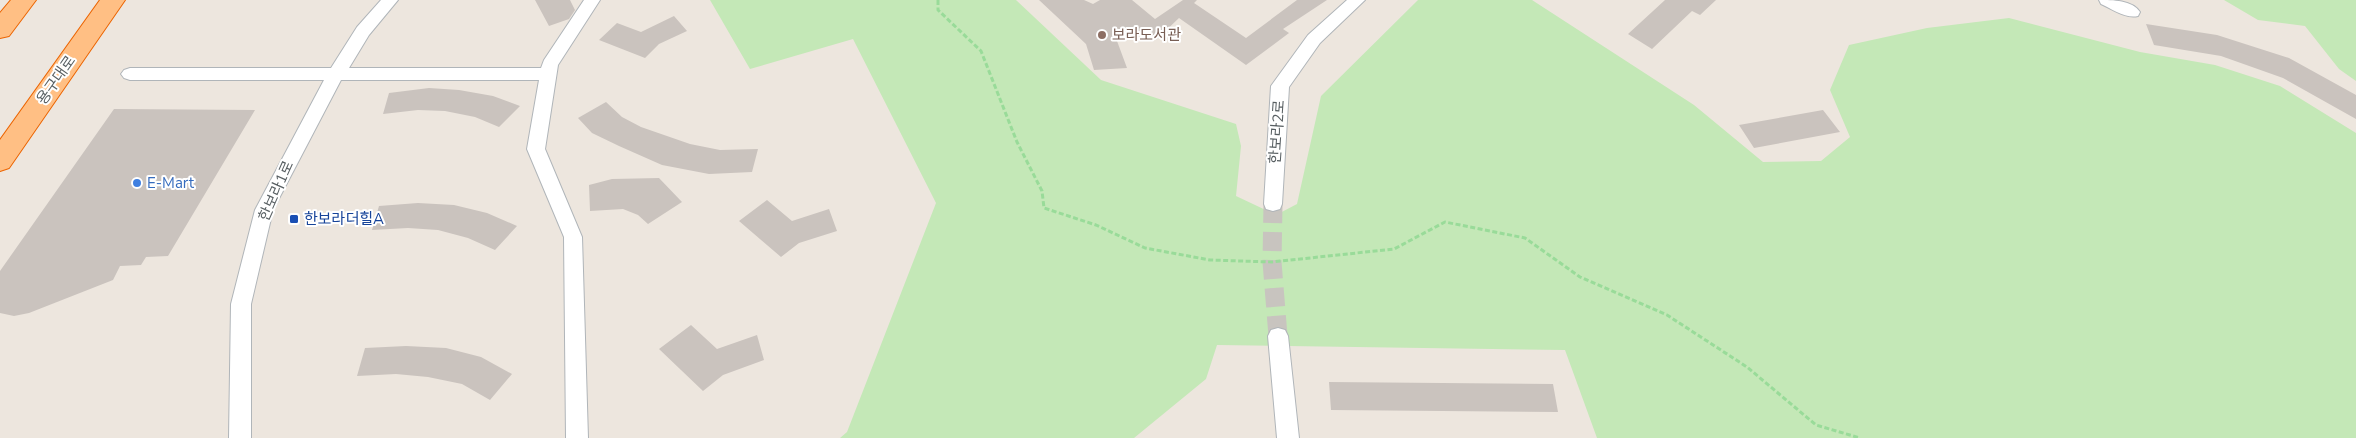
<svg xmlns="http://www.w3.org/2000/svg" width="2356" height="438" viewBox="0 0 2356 438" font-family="'Nunito Sans','Noto Sans KR',sans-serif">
<rect width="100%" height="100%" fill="#ede6de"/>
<path fill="#c4e8b7" d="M710 0H1016L1101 80 1236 124 1241 146 1236 196 1276 215 1297 204 1321 96 1418 0H1532L1694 105 1763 162 1821 161 1850 137 1830 90 1849 45 1927 28 2009 18 2140 52 2215 65 2280 86 2356 133V438H1597L1565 350 1217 345 1206 379 1134 438H840L847 432 936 203 853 39 750 69Z
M2224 0H2356V81L2339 69 2305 26 2258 20Z"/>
<path fill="#cac3be" d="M535 0H570L575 10 569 19 549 26Z
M1039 0H1084L1093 4 1100 0H1132L1155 19 1183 0H1197L1194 3 1246 38 1297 0H1327L1283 29 1289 33 1246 65 1179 18 1156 40 1136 30 1117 41 1127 68 1094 70 1086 44Z
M1665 0H1716L1700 15 1692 11 1652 49 1628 34Z
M674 16 687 31 659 44 645 58 599 40 617 23 641 32Z
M2146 24 2217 35 2289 58 2356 95V119L2283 78 2221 56 2154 45Z
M429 88 459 90 493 96 520 106 499 127 475 117 445 111 418 110 383 114 389 93Z
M606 102 622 117 641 127 690 144 720 150 758 149 752 172 709 174 662 165 619 146 592 133 578 118Z
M114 109 255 110 168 256 146 257 141 265 120 266 113 280 29 313 14 316 0 313V271Z
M1823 110 1840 132 1754 148 1739 125Z
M659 178 682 202 648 224 638 215 623 209 590 211 589 185 612 179Z
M767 200 792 221 829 209 837 231 799 243 781 257 739 221Z
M418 203 454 205 487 213 517 226 495 250 468 238 438 230 408 228 372 230 379 206Z
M691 325 717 349 757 335 764 360 723 375 703 391 659 349Z
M406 346 446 348 481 357 512 374 490 400 462 384 428 377 396 374 357 376 365 348Z
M1329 382 1553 384 1558 412 1331 410Z"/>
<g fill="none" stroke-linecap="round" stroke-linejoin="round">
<path stroke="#c8c4bf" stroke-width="19" stroke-dasharray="19 9" stroke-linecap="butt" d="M1273 204 1272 262 1278 336"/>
<g stroke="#b0b5b9" stroke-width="2">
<path id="minor" d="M381 0H398L369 35 349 68H541L544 60 584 0H600L558 65 545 149 582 237 588 438H566L564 237 527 149 539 80H341L273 210 251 304V438H229L231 304 255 210 324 80H130L124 78 121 74 124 70 130 68H331L357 27Z
M1347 0H1365L1320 43 1289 87 1282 204 1280 209 1273 211 1266 209 1264 204 1271 86 1308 35Z
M2099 0C2113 0 2132 0 2140 12L2138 16C2126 19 2112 9 2101 4Z
M1278 328 1285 330 1288 336 1299 438H1277L1268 336 1271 330Z"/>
</g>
<g stroke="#ec6400" stroke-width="2">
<path id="highway" d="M11 0H36L9 36 0 38V13Z
M100 0H125L9 168 0 171V140Z"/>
</g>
<path stroke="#99db99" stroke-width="3" stroke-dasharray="5 2.5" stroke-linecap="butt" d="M938 0V10L981 51 1017 142 1042 191 1044 208 1096 225 1145 248 1210 260 1272 262 1394 249 1445 222 1525 238 1580 277 1667 315 1747 367 1816 425 1860 438"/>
<use href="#minor" fill="#fff" fill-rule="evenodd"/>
<use href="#highway" fill="#ffbf84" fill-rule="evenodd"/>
</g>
<circle fill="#8d6e63" stroke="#fff" stroke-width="2" cx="1102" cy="35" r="5"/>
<circle fill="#3f7fe0" stroke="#fff" stroke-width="2" cx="137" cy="183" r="5"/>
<rect fill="#1a4fb4" stroke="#fff" stroke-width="2" x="289" y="214" width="10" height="10" rx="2.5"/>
<g text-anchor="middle" stroke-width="4" stroke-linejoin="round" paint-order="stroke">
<g font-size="15" fill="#785e54" stroke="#fff" text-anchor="start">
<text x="1112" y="40">보라도서관</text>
</g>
<g font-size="15" fill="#585f62" stroke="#fff">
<text transform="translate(56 80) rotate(-55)" y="5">용구대로</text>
<text transform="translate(1277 132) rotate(-86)" y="5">한보라2로</text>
<text transform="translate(276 191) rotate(-66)" y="5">한보라1로</text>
</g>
<g font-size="15" fill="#366cbe" stroke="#fff" text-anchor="start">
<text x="147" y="188">E-Mart</text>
</g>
<g font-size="15" fill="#164399" stroke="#fff" text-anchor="start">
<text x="304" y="224">한보라더힐A</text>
</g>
</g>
</svg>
